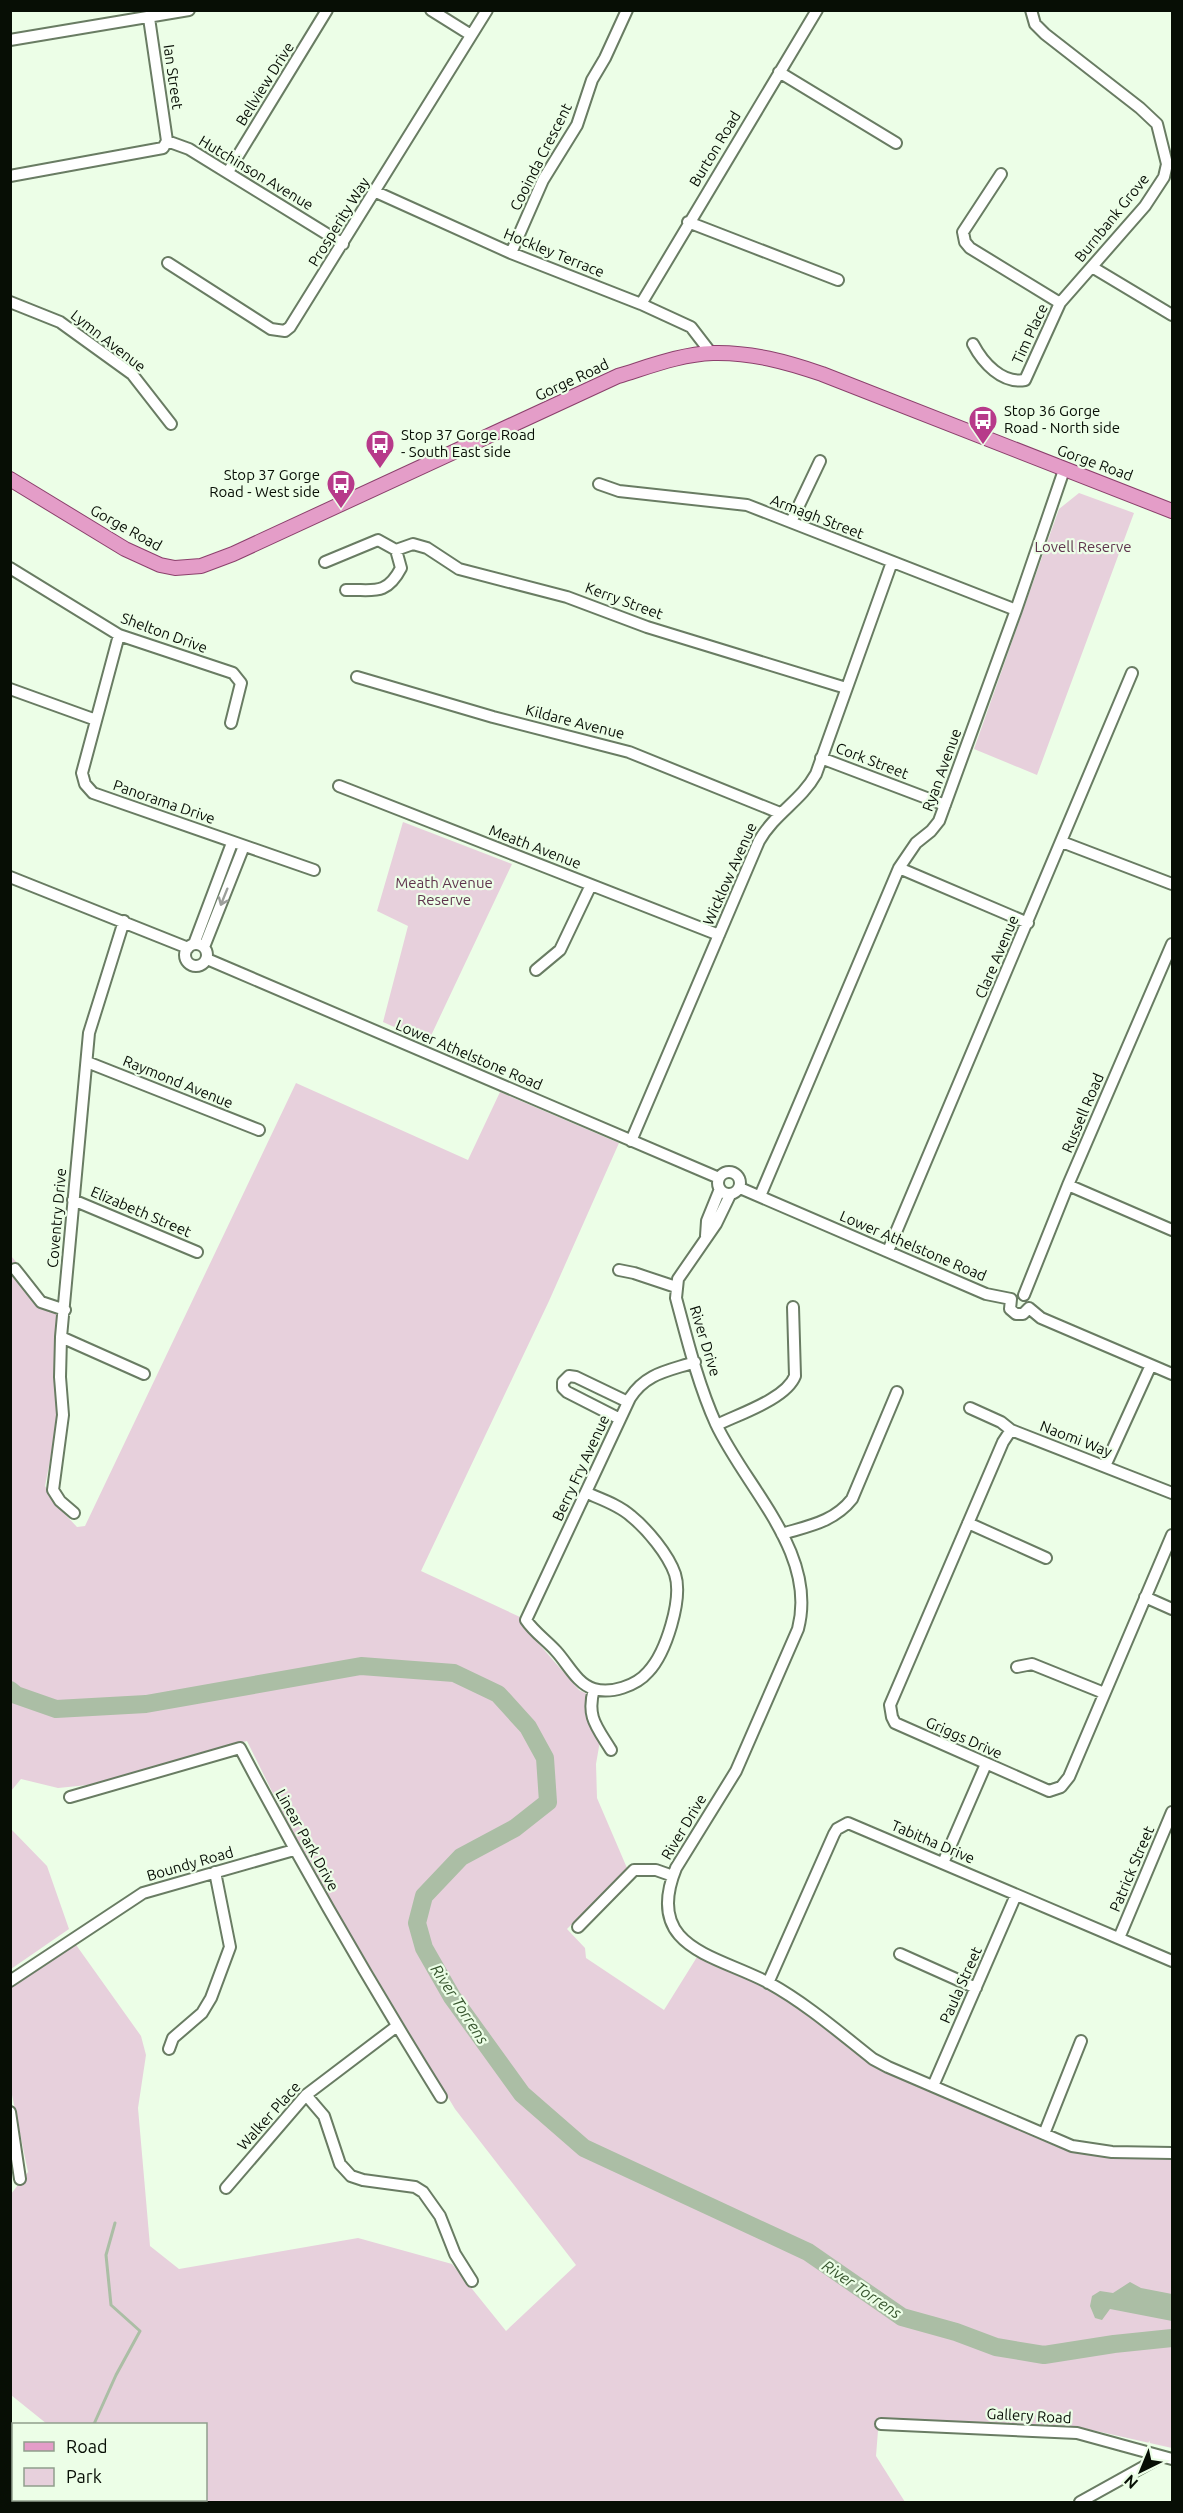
<svg xmlns="http://www.w3.org/2000/svg" width="1183" height="2513" viewBox="0 0 1183 2513" font-family="Ubuntu,sans-serif">
<rect width="100%" height="100%" fill="#ecfee7"/>
<path fill="#e7d0dc" d="M1079 493 1134 513 1037 775 974 749 1059 509Z
M403 822 512 864 428 1042 383 1022 408 926 377 911Z
M296 1083 468 1160 500 1092 619 1143 549 1301 421 1571 520 1617 526 1629 579 1690 587 1694C585 1713 589 1725 600 1741L596 1764 597 1798 627 1868 567 1929 585 1948 586 1958 664 2010 697 1957 765 1987 793 2005 870 2063 1068 2148 1172 2157V2448L1074 2426 879 2418 876 2456 905 2502H138L135 2500H206V2424H47L11 2395V2194L28 2172 11 2090V1987L74 1942 141 2036 146 2055 138 2108 150 2246 179 2269 358 2238 452 2264 506 2331 576 2265 455 2109 305 1858 247 1741 88 1785 58 1788 21 1779 11 1791V1256L19 1265 12 1272 33 1303 57 1313 58 1420 45 1486 59 1508 77 1527 85 1526Z
M11 1829 47 1866 69 1929 11 1969Z"/>
<path fill="#abbea5" d="M1130 2282 1141 2288 1172 2294V2321L1110 2309 1102 2320 1095 2318 1090 2306 1092 2296 1100 2291 1113 2293Z"/>
<g fill="none" stroke-linecap="round" stroke-linejoin="round">
<path stroke="#abbea5" stroke-width="3" d="M94 2424 116 2375 140 2331 111 2305 106 2255 115 2223"/>
<path stroke="#abbea5" stroke-width="18" d="M10 1690 16 1695 56 1709 146 1704 361 1666 454 1673 498 1694 528 1727 545 1758 548 1802 515 1828 461 1857 424 1896 417 1923 424 1948 452 1997 522 2094 584 2148 808 2252 902 2317 956 2332 996 2347 1044 2355 1114 2344 1172 2338"/>
<g stroke="#697c63" stroke-width="14">
<path id="minor" d="M431 10 471 35
M149 18 167 141
M10 40 189 10
M779 72 896 143
M228 172 327 10
M1001 174 963 232 965 242 970 248 1060 303 1145 206 1164 177 1167 164 1157 124 1140 108 1045 34 1035 24 1031 10
M10 176 163 148 167 141 189 149 343 244
M376 192 511 253 641 304 691 327 711 353
M688 222 838 280
M511 253 543 180 577 125 592 80 605 58 627 10
M168 263 271 329 285 331 290 327 487 10
M1092 267 1172 315
M10 302 60 322 132 374 171 424
M641 304 817 10
M973 344C983 363 1002 384 1025 380L1060 303
M599 484 619 491 747 505 1016 610
M791 522 820 461
M325 562 378 540 396 550
M10 568 119 635 233 673 241 683 231 723
M346 590C372 589 386 597 401 568L396 550 413 544 427 548 459 569 567 597 647 627 846 688
M119 635 82 773 85 784 93 793 314 870
M357 677 493 717 629 752 780 813
M10 689 96 720
M821 758 945 805
M339 786 719 935
M1062 842 1172 884
M899 868 1028 923
M10 877 188 948
M185 955a11 11 0 1 1 22 0a11 11 0 1 1-22 0Z
M194 944 232 843
M204 947 244 846
M207 959 719 1178
M536 970 560 950 591 885
M87 1062 259 1130
M631 1141 759 841C775 813 801 801 816 774L892 562
M718 1183a11 11 0 1 1 22 0a11 11 0 1 1-22 0Z
M1068 1185 1172 1230
M740 1188 986 1294 1011 1299
M730 1195 716 1224 678 1279 676 1298C687 1339 698 1384 716 1424 746 1488 818 1553 798 1629L736 1771 676 1868C643 1949 717 1955 769 1983 807 2004 840 2033 873 2059L888 2067 1072 2146 1112 2152 1172 2153
M760 1196 899 868 916 843 931 831 939 821 1016 610 1064 470
M73 1200 197 1252
M706 1236 707 1221 720 1189
M888 1251 1132 673
M15 1269 41 1302 65 1310
M619 1270 634 1273 676 1287
M1024 1295 1068 1185 1172 944
M1011 1299 1010 1309 1016 1314H1023L1029 1308
M1029 1308 1041 1318 1172 1374
M61 1337 144 1374
M970 1408 1001 1422 1011 1430 1172 1493
M620 1419 567 1392 563 1388V1382L569 1376 576 1377 628 1402
M717 1425C739 1414 786 1399 795 1376L793 1307
M1011 1430 1003 1442 890 1705 892 1717 895 1723 1049 1791 1061 1787 1069 1777 1172 1535
M1105 1466 1151 1365
M587 1493C601 1499 619 1505 631 1516 647 1529 668 1554 675 1574 683 1599 666 1653 648 1672 636 1686 611 1694 594 1689
M74 1513 60 1501 53 1490 63 1415 60 1377 61 1337 89 1033 124 921
M968 1523 1046 1558
M782 1534C808 1526 834 1522 852 1499L897 1392
M1145 1597 1172 1609
M1017 1667 1032 1664 1104 1693
M611 1750C597 1727 586 1717 594 1689 577 1684 568 1664 556 1651 546 1640 534 1632 526 1620L630 1398C646 1373 668 1371 695 1362
M70 1797 240 1748C303 1867 370 1983 441 2097
M943 1863 986 1764
M578 1927 634 1870H656L673 1876
M1119 1938 1172 1812
M900 1954 976 1988
M10 1981 143 1893 294 1850
M768 1983 834 1834 837 1829 848 1823 1172 1961
M169 2049 173 2038 202 2013 211 1998 230 1947 215 1872
M933 2086 1016 1895
M306 2095 324 2116 340 2164 351 2176 363 2180 415 2187 423 2192 440 2216 455 2254 472 2281
M10 2112 20 2179
M1044 2134 1081 2041
M226 2188 306 2095 397 2026
M881 2424 1077 2433 1172 2459
M10 2481 14 2484
M33 2500 36 2502
M1080 2502 1161 2457"/>
</g>
<g stroke="#8b406c" stroke-width="16">
<path id="major" d="M10 479 125 549 160 565 175 568 201 566 233 554 618 376C648 367 681 354 713 353 751 352 787 362 822 374L1172 511"/>
</g>
<use href="#minor" stroke="#fff" stroke-width="10"/>
<use href="#major" stroke="#e49dc8" stroke-width="14"/>
</g>
<defs><path id="oneway-shaft" d="M-6 0H5M1.5-3L5.5 0L1.5 3" fill="none" stroke-width="1.6" stroke-linecap="round" stroke-linejoin="round" transform="scale(1.5)"/></defs>
<use stroke="#9c9f9b" href="#oneway-shaft" transform="translate(224 897) rotate(112)"/>
<defs>
<g id="bus-pin" transform="scale(1.5)"><path d="M0 17L-7.5 6A9.5 9.5 0 1 1 7.5 6Z" fill="#b73a8a" stroke="#ecfee7"/><path d="M-5-6H5V4H4V6H2V4H-2V6H-4V4H-5ZM-3.5-4V0h7V-4ZM-3.5 1.2v1.5H-2V1.2ZM2 1.2v1.5H3.5V1.2Z" fill="#fff"/></g>
</defs>
<g fill-rule="evenodd">
<use href="#bus-pin" x="983" y="420"/>
<use href="#bus-pin" x="380" y="444"/>
<use href="#bus-pin" x="341" y="484"/>
</g>
<g text-anchor="middle" stroke-width="4.5" stroke-linejoin="round" paint-order="stroke">
<g font-size="15" fill="#070e05" stroke="#ecfee7">
<text transform="translate(173 77) rotate(82)" y="5">Ian Street</text>
<text transform="translate(265 84) rotate(-58)" y="5">Bellview Drive</text>
<text transform="translate(715 149) rotate(-59)" y="5">Burton Road</text>
<text transform="translate(541 157) rotate(-63)" y="5">Cooinda Crescent</text>
<text transform="translate(256 173) rotate(31)" y="5">Hutchinson Avenue</text>
<text transform="translate(1112 218) rotate(-51)" y="5">Burnbank Grove</text>
<text transform="translate(339 222) rotate(-58)" y="5">Prosperity Way</text>
<text transform="translate(554 253) rotate(22)" y="5">Hockley Terrace</text>
<text transform="translate(1030 334) rotate(-65)" y="5">Tim Place</text>
<text transform="translate(108 341) rotate(38)" y="5">Lymn Avenue</text>
<text transform="translate(572 380) rotate(-25)" y="5">Gorge Road</text>
<text transform="translate(1095 463) rotate(20)" y="5">Gorge Road</text>
<text transform="translate(817 517) rotate(21)" y="5">Armagh Street</text>
<text transform="translate(126 528) rotate(29)" y="5">Gorge Road</text>
<text transform="translate(624 601) rotate(20)" y="5">Kerry Street</text>
<text transform="translate(164 633) rotate(20)" y="5">Shelton Drive</text>
<text transform="translate(575 722) rotate(14)" y="5">Kildare Avenue</text>
<text transform="translate(872 761) rotate(21)" y="5">Cork Street</text>
<text transform="translate(942 770) rotate(-70)" y="5">Ryan Avenue</text>
<text transform="translate(164 802) rotate(19)" y="5">Panorama Drive</text>
<text transform="translate(535 847) rotate(21)" y="5">Meath Avenue</text>
<text transform="translate(730 874) rotate(-66)" y="5">Wicklow Avenue</text>
<text transform="translate(997 957) rotate(-67)" y="5">Clare Avenue</text>
<text transform="translate(469 1055) rotate(23)" y="5">Lower Athelstone Road</text>
<text transform="translate(178 1082) rotate(22)" y="5">Raymond Avenue</text>
<text transform="translate(1083 1113) rotate(-67)" y="5">Russell Road</text>
<text transform="translate(141 1212) rotate(23)" y="5">Elizabeth Street</text>
<text transform="translate(57 1218) rotate(-85)" y="5">Coventry Drive</text>
<text transform="translate(913 1246) rotate(23)" y="5">Lower Athelstone Road</text>
<text transform="translate(705 1341) rotate(73)" y="5">River Drive</text>
<text transform="translate(1076 1439) rotate(21)" y="5">Naomi Way</text>
<text transform="translate(581 1468) rotate(-65)" y="5">Berry Fry Avenue</text>
<text transform="translate(964 1738) rotate(24)" y="5">Griggs Drive</text>
<text transform="translate(684 1827) rotate(-59)" y="5">River Drive</text>
<text transform="translate(307 1840) rotate(61)" y="5">Linear Park Drive</text>
<text transform="translate(933 1842) rotate(23)" y="5">Tabitha Drive</text>
<text transform="translate(190 1864) rotate(-16)" y="5">Boundy Road</text>
<text transform="translate(1132 1869) rotate(-67)" y="5">Patrick Street</text>
<text transform="translate(961 1985) rotate(-66)" y="5">Paula Street</text>
<text transform="translate(269 2116) rotate(-48)" y="5">Walker Place</text>
<text transform="translate(1029 2416) rotate(3)" y="5">Gallery Road</text>
</g>
<g font-size="15" fill="#070e05" stroke="#ecfee7" text-anchor="start">
<text x="1004" y="416">Stop 36 Gorge<tspan x="1004" dy="17">Road - North side</tspan></text>
<text x="401" y="440">Stop 37 Gorge Road<tspan x="401" dy="17">- South East side</tspan></text>
<text x="320" y="480" text-anchor="end">Stop 37 Gorge<tspan x="320" dy="17">Road - West side</tspan></text>
</g>
<g font-size="15" fill="#5f344d" stroke="#ecfee7">
<text x="1083" y="552">Lovell Reserve</text>
<text x="444" y="888">Meath Avenue<tspan x="444" dy="17">Reserve</tspan></text>
</g>
<g font-size="16" font-style="italic" fill="#37552e" stroke="#ecfee7">
<text transform="translate(460 2004) rotate(57)" y="6">River Torrens</text>
<text transform="translate(862 2289) rotate(34)" y="6">River Torrens</text>
</g>
</g>
<rect width="1183" height="2513" fill="none" stroke="#070e05" stroke-width="24"/>
<rect x="12" y="2423" width="195" height="78" fill="#ecfee7" stroke="#909e8d" stroke-width="1.5"/>
<rect x="24" y="2442" width="30" height="9" fill="#e49dc8" stroke="#909e8d" stroke-width="1.5"/>
<text x="66" y="2453" font-size="18" fill="#070e05">Road</text>
<rect x="24" y="2468" width="30" height="18" fill="#e7d0dc" stroke="#909e8d" stroke-width="1.5"/>
<text x="66" y="2483" font-size="18" fill="#070e05">Park</text>
<g transform="translate(1141 2471) rotate(223)" stroke="#ecfee7" stroke-width="4.5" paint-order="stroke">
<path d="M0-4.5L10 22L0 15L-10 22Z" fill="#070e05"/>
<text y="-9" font-size="16" font-weight="bold" text-anchor="middle" fill="#070e05">N</text>
</g>
</svg>
